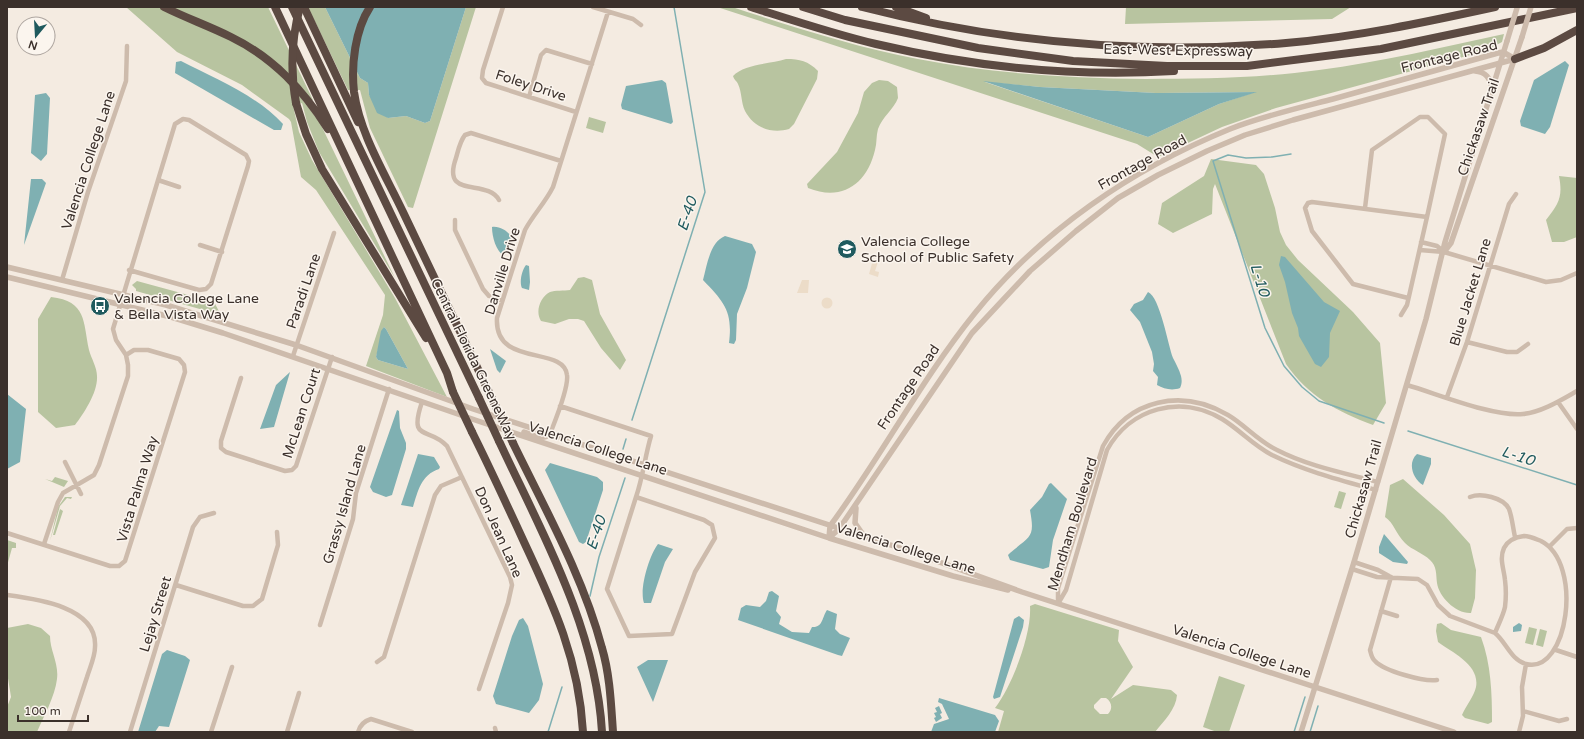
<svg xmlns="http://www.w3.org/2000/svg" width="1584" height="739" viewBox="0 0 1584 739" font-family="'Varela Round',sans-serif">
<rect width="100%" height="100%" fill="#f4ebe1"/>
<path fill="#b8c4a0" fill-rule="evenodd" d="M126 7H158L244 46 286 78 320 123 395 278 319 152 307 122 302 103 293 106 299 132 312 160 395 298 447 397 366 366 383 315 385 295 316 190 301 177 291 122 289 119 242 85 177 52ZM384 327 386 329 408 369 378 360 376 357Z
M167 7H268L313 100H311L279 65Z
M308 7H325L360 78 368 83 369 95 388 118 406 116 425 123 430 121 466 7H476L413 208 408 207 370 128 360 90H348Z
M717 7H732C794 27 855 47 918 59 994 74 1069 78 1146 79 1203 79 1262 78 1319 70 1381 62 1443 47 1504 34L1502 42 1485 51 1276 108 1222 127 1158 157 1137 144ZM985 82 1040 87 1156 93 1255 92 1219 104 1148 137Z
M1126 7H1351L1332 19 1125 24Z
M786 59C800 59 808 61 818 71L817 79 794 124 789 129C772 134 754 128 745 111 741 103 742 92 738 84 737 81 734 80 733 76 744 64 771 64 786 59Z
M879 80 888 81 897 87 898 98C894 109 882 117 878 129 876 136 877 143 875 150 867 184 842 202 808 188L807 184 837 152 858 113 864 92 872 83Z
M589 117 606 122 603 133 586 128Z
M1211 159 1256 165 1264 174 1275 208 1280 232 1286 245 1298 260 1353 312 1380 343 1386 403 1373 425C1338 412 1308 396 1286 364L1215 184 1213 189 1212 214 1173 233 1158 224 1162 203 1204 176Z
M1559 176 1577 178V237L1564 242H1552L1546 220C1559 203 1563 197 1559 176Z
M584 277 592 280 600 314 626 360 620 370 601 348 584 321 578 319H569L555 324 541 321C535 312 540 297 550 292 555 290 564 291 570 290L578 278Z
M137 281 214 302 221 315 136 291V289L132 285Z
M51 297C87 301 83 322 89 350 91 358 97 367 97 376 98 392 84 413 75 425L56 428 38 412V319Z
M55 477 68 481 64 487 45 479 52 481Z
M1403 479 1444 515 1470 544 1476 570 1475 598 1471 613C1456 614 1439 597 1437 583 1436 575 1437 566 1430 560 1423 553 1412 550 1405 543 1396 534 1394 523 1385 517L1390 485Z
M1339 491 1346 493 1341 509 1334 507Z
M65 497H72L71 499 67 498 60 506 50 541 58 507Z
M60 509 63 511 55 535H53Z
M7 540 16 543V548H12L7 566Z
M1035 604 1119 630 1118 641 1133 667 1111 699 1133 685 1171 690 1177 695C1176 709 1164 721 1155 732H998L1004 711 995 708C1012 686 1032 634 1030 606ZM1101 698H1106C1112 702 1113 709 1108 714H1100L1094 708V705Z
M1441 623 1451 630 1481 637C1491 664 1492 693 1492 722L1488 724 1465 718 1462 715C1466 706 1474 696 1476 687 1480 665 1453 653 1438 642L1436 631 1437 624Z
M28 624 41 628 50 636C50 651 59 663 57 679 55 696 44 716 37 732H7V707L11 697 7 672V628Z
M1529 627 1537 629 1533 645 1525 643Z
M1540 629 1547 631 1543 647 1536 645Z
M1219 676 1245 685 1229 732H1217L1203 727Z"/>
<path fill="#ecdcc8" d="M873 260 878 262 875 271 879 272 878 277 869 274Z
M802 280H809L808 293H797Z
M821.5 303a5.5 5.5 0 1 1 11 0a5.5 5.5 0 1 1-11 0Z"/>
<path fill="#7fb0b2" d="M325 7H466L430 121 425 123 406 116 388 118 377 113 369 95 368 83 360 78Z
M181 61C214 78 258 96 283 124L281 130H274L175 73 176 62Z
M1565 61 1569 65 1550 127 1545 134 1521 126 1520 121 1534 80Z
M662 80 666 83 673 122 671 124 622 109 621 105 626 86Z
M983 81 1040 87 1156 93 1257 92 1219 104 1148 137Z
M46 93 50 98 47 154 41 161 31 153 35 95Z
M31 179H42L46 183 24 245Z
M492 227C500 226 507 231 511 236L508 251 504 256C496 251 492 237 492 227Z
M725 236 752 244 756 252 747 288 737 314 736 340 734 344 729 343C733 311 724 302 703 280 707 265 710 242 725 236Z
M1281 256 1285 257 1324 302 1340 311 1330 333 1329 357 1321 367 1315 364 1299 336 1298 328 1292 313 1285 282 1279 265Z
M526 265 529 266 530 282 529 290 522 288C519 282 522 270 526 265Z
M1148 292C1160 297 1168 345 1173 358 1176 364 1179 369 1181 376 1182 380 1182 384 1180 388 1172 391 1164 389 1157 385L1158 377 1153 371 1154 364 1152 352 1140 322 1130 310 1134 304 1143 300Z
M384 327 386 329 408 369 378 360 376 357 381 331Z
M490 349 506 361 500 373 497 370Z
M290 372 274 427 260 429 276 385Z
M7 394 26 409 20 462 7 469Z
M397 410 399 411 400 428 406 443V449L392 495 386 497 373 492 370 487Z
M418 454 434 457 440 467 439 469C421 475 418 491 413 507L401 505Z
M1417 454 1431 458V464L1423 485C1413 479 1407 463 1417 454Z
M550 463 597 477 603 482V490L586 542 583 544 579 542 545 470Z
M1051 483 1067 499 1053 540 1049 567 1043 569 1010 560 1008 555 1010 553C1031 535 1035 538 1030 510L1042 497 1049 484Z
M1384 534 1408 562 1407 564 1393 562 1379 553V547Z
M658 544 673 549 665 562 651 603H644C639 589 649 556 658 544Z
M772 591 779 596 776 611 781 617 779 624 792 632 809 633 812 627C823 628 822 617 827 610L837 614 835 629 840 634 850 638 842 656 838 655 738 620 741 608 746 605 760 607 766 601 769 592Z
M1019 616 1024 620 1023 627 1000 697 994 699 993 697 1014 619Z
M523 618 528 626 543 684 539 700 529 713 496 704 493 696 512 636 519 620Z
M1519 623 1522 625 1521 631 1513 632V627Z
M167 650 185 656 190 660 169 727 159 726 155 732H138L162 654Z
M648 660H668L653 702 637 667Z
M939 698 995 715 999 721 995 732H931L934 724 949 719 942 704 938 702Z
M939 706 942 713 940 714 942 718 936 722 934 718 936 717 934 713 937 712 935 708Z"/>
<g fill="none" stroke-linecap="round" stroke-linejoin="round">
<path stroke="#7fb0b2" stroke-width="1.5" d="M1291 154 1272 157 1246 158 1228 155 1213 161 1265 328 1284 366 1302 387 1319 401 1384 423
M632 420 705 192 674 7
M1408 431 1577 485
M623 449 626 439
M590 596 599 557 625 478
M548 732 562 687
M1294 732 1305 697
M1310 732 1318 706"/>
<path stroke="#cdbbac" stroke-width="4.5" d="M503 7 483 70 482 78 486 83 576 112
M593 7 633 19 641 25
M529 97 541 55 546 50 592 64
M158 180 179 187
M499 200C487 178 441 200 456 158 458 151 460 141 465 135L471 133 561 161
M1365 208 1372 150 1420 117H1428L1445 134 1427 217 1312 202 1308 203 1305 208 1312 231 1353 284 1408 298
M455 220V230L483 289 489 296 502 301
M1421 242 1437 246 1444 252
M200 245 222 252
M1420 250 1444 252 1546 282 1561 280 1577 273
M62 280 88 192 126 81 127 46
M1401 315 1407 305 1427 217
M1467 342 1507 352H1517L1528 344
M293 356 334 233
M241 378 221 441V448L226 452 285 471 292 470 296 466 332 357
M1407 385C1438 394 1493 417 1523 414 1542 412 1561 400 1577 391
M1447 397 1467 342 1509 204 1516 194
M422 402C408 443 429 426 447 446L510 577 512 585 508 603 479 689
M1558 402 1577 429
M560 406 651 436C645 456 643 477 636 497L607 589 629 636 672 634 695 572 715 538 712 525 704 520 636 497
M550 434C555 421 569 388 567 375 564 345 494 368 497 318L525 230C533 215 545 203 553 187L608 12
M65 462 81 494
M1470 497C1481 493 1503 497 1509 509 1512 517 1513 528 1515 537
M7 533 110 566H119L125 561 185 372 184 365 179 359 148 350H134L126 355
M44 544 58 502 63 493 94 475 99 465 128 376V365L126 355 116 340 113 329 175 124 183 119 189 120 246 155 249 161 248 166 211 284 206 289 199 290 129 270
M1551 545 1567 529 1577 528
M1354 562 1378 570 1389 576
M1352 569 1377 577 1418 579 1427 585 1438 605 1450 616 1495 633C1506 642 1511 660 1526 664 1568 675 1584 563 1541 541 1536 539 1530 536 1524 536 1516 537 1508 540 1504 548 1499 559 1504 569 1505 580 1506 588 1506 599 1505 607 1503 616 1498 625 1495 633
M1391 577 1370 650C1371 654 1372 659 1375 661 1384 671 1424 682 1437 680
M176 585 243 606H253L262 599 278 545 277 532
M7 595C37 599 98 607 95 647 95 657 90 667 87 677 81 695 75 714 69 732
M1059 602 1066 590 1107 450C1130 408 1181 394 1222 419 1240 430 1253 445 1272 455 1305 471 1340 480 1376 490
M1058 603V588L1103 446C1129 399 1182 388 1228 415 1245 425 1258 441 1277 450 1308 466 1344 473 1378 482
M1381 611 1397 616
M320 625 353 519 356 493 389 389
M1556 650 1577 657
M377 662 384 657 435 495 441 486 462 477
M1523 711 1559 721 1567 719
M495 728 496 732
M130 732 193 527 200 517 214 513
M211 732 232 667
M287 732 299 693
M358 732C360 725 364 721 371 719L412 732
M1519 732 1523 716 1522 687 1526 664"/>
<path stroke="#cdbbac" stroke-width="5.5" d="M1475 71C1486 72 1490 78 1492 88
M1444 252 1451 243 1522 37
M7 267 166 305 296 345 473 409 909 551 1022 592 1454 732
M7 277 171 317 223 333 478 421 829 538 953 576 1008 590
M524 432C532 435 543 441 550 434
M856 508 855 523 864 536
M829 538 830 526C881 457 921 380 975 313 1041 231 1132 169 1230 129 1263 116 1298 108 1333 99 1388 84 1443 68 1498 53L1503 52 1515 59
M829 538 839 529 972 333 1030 271 1076 231 1118 198 1158 175 1207 151 1245 135 1293 120 1515 59
M1301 732 1354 562 1426 319 1445 242 1507 41"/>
<path stroke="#5c4a42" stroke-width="8" d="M164 7C186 18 209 26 231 37 274 58 303 90 328 129
M275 7 447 373 453 392
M292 7 479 398
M304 7 358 122
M370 7C355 30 351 65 354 92 360 134 385 174 403 212 434 278 466 343 497 409
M751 7C792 20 834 34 876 44 973 67 1075 77 1174 71
M803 7 845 20 978 48 1073 61 1167 66H1247L1381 49 1577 8
M862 7C1002 43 1142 55 1286 43 1357 37 1426 22 1495 7
M896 7 926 18
M1515 59 1544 48 1577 30
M296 103 306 134 322 169 426 338
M472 432C490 468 507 505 524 542 554 606 579 660 583 732
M499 441C542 533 596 628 602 732
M513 443C545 509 583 576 602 648 610 675 611 704 613 732"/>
<path stroke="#cdbbac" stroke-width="5.5" d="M1522 37 1531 7
M1507 41 1517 8"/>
<path stroke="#5c4a42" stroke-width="8" d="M296 103C290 70 291 40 300 7
M453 392 472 432
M479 398 499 441
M497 409 513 443"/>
</g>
<defs>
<g id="university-disc" transform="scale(1)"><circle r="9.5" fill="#1f5a5e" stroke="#fbf5ee"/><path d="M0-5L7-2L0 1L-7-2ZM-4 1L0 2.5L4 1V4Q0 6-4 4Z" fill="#fff"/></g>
<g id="bus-disc" transform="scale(1)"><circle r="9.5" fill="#1f5a5e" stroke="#fbf5ee"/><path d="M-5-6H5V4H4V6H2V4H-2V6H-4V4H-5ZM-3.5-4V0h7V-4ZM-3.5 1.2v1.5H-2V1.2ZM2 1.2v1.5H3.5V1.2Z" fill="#fff"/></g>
</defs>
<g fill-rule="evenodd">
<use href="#university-disc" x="847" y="249"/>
<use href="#bus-disc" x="100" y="306"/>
</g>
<g text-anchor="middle" stroke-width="3" stroke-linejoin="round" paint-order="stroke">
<g font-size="14" fill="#3b302b" stroke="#fbf5ee">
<text transform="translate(1178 50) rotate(1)" y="5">East-West Expressway</text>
<text transform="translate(1449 56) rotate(-14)" y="5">Frontage Road</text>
<text transform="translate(531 85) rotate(18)" y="5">Foley Drive</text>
<text transform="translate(1478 127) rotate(-71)" y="5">Chickasaw Trail</text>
<text transform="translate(88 160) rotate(-72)" y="5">Valencia College Lane</text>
<text transform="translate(1142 162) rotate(-29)" y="5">Frontage Road</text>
<text transform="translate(502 271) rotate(-73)" y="5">Danville Drive</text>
<text transform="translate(303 291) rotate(-71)" y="5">Paradi Lane</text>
<text transform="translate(1470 292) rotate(-73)" y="5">Blue Jacket Lane</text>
<text transform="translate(474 359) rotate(64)" y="5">Central Florida GreeneWay</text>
<text transform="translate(908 387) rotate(-56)" y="5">Frontage Road</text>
<text transform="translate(301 413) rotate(-72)" y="5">McLean Court</text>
<text transform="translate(598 448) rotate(18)" y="5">Valencia College Lane</text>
<text transform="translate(137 489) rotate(-73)" y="5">Vista Palma Way</text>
<text transform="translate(1363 489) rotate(-74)" y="5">Chickasaw Trail</text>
<text transform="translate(344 504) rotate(-74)" y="5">Grassy Island Lane</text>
<text transform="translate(1072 524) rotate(-73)" y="5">Mendham Boulevard</text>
<text transform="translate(499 532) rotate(66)" y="5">Don Jean Lane</text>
<text transform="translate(906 548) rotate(17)" y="5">Valencia College Lane</text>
<text transform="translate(155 614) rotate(-73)" y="5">Lejay Street</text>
<text transform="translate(1242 651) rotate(18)" y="5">Valencia College Lane</text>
</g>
<g font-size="14" fill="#3b302b" stroke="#fbf5ee" text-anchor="start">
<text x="861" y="246">Valencia College<tspan x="861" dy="16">School of Public Safety</tspan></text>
<text x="114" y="303">Valencia College Lane<tspan x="114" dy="16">&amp; Bella Vista Way</tspan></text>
</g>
<g font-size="15" font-style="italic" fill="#1f5a5e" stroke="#fbf5ee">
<text transform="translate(687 214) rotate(-72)" y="5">E-40</text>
<text transform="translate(1260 280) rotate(73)" y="5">L-10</text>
<text transform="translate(1518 456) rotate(18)" y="5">L-10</text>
<text transform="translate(596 533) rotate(-72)" y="5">E-40</text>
</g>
</g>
<rect width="1584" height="739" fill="none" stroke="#3b302b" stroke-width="16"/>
<g transform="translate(36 36) rotate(198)"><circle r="19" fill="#fbf5ee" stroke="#aea6a0"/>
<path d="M0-3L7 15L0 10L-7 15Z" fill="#1f5a5e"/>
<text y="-6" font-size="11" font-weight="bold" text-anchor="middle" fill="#3b302b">N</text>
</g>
<path d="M18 715v6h70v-6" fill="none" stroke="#3b302b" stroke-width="2"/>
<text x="24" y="715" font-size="12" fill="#3b302b" stroke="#fbf5ee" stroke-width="3" paint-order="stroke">100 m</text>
</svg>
